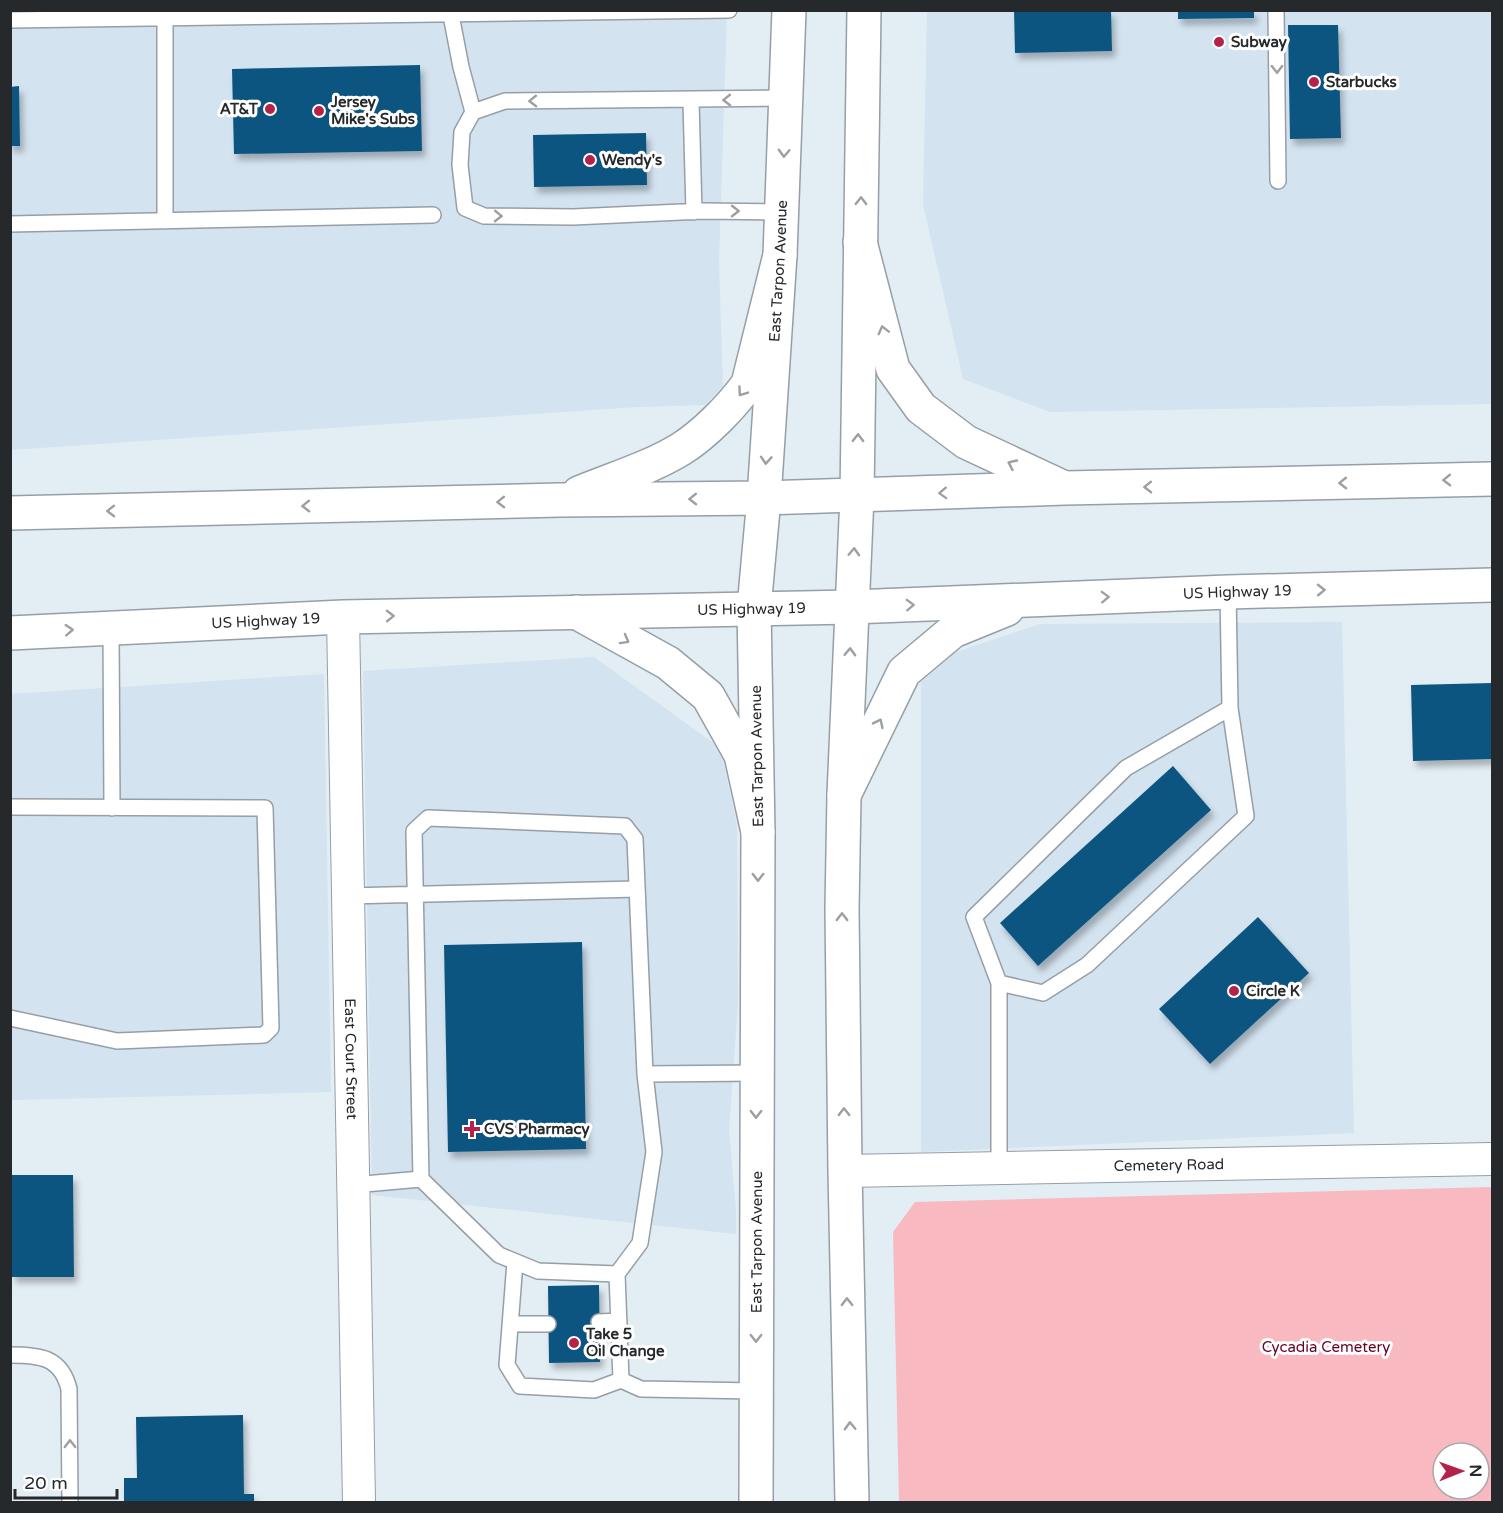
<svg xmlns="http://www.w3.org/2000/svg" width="1503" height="1513" viewBox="0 0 1503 1513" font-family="'Varela Round',sans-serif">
<defs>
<filter id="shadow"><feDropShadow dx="3.5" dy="6" stdDeviation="3" flood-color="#0004"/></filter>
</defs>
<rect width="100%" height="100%" fill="#e3edf4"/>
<path fill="#d3e3f0" d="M11 11H727L719 263 723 386 705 405 637 407 11 450Z
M927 11H1492V404L1050 412 963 379 923 204Z
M1342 622 1354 1133 921 1152V682L956 652 1040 624Z
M594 657 712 742 723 760 737 825 738 1003 729 1130 736 1210V1234L372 1195 363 671Z
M324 674 331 1092 11 1100V694Z"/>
<path fill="#f8b9c0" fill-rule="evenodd" d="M1492 1187V1502H899L893 1232 915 1202ZM1443 1453H1479V1489H1443Z"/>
<path fill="#0b5581" filter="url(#shadow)" d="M1014 10H1111L1112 51 1015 53Z
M1178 10H1254V18L1178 19Z
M1288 25H1338L1341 138 1290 139Z
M420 65 422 151 234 154 232 69Z
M19 86 20 146H10V87Z
M646 133 647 185 534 187 533 135Z
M1492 683V759L1413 761 1411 685Z
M1173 766 1211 810 1038 966 1000 923Z
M1258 917 1309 973 1210 1064 1159 1009Z
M582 942 586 1149 448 1152 444 945Z
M11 1175H73L74 1277H12Z
M599 1285 600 1362 549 1363 548 1286Z
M243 1415 244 1494H254V1502H124V1478H137L136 1417Z"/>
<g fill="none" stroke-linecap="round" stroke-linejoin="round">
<g stroke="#969fa6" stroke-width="18">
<path id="lane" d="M450 10 461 67 473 112
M1276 10 1278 181
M165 18V221
M10 20 729 10
M691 101 694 212
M781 212 703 211 573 217 484 216 465 208 460 165 462 132 473 112 505 101 786 98
M10 224 433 215
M111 628 112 808
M10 807 265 808 271 1028 264 1035 117 1041 10 1018
M348 896 637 889
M999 983 1043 993 1087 965 1246 816 1230 708
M645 1074 654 1152 640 1243 617 1274 538 1271 499 1255 421 1179 414 831 428 818 625 826 635 839 645 1074 757 1073
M999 1168V983L974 917 1126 768 1230 708 1228 592
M353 1185 421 1179
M515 1262 507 1365 520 1386 594 1390 621 1380
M617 1274 621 1380 641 1389 756 1391
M599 1322 619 1321
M511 1324H548
M10 1355C40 1355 61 1357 69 1389L70 1502"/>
</g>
<g stroke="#969fa6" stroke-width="34">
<g id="street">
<path id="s1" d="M343 617 359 1502"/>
<path id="s2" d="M845 1171 1492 1159"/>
</g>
</g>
<g stroke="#969fa6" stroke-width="36">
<g id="secondary">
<path id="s3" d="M756 1502 758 832 754 608 764 498 780 255 789 10"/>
<path d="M852 1502 845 1171 842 909 844 795 857 496 864 10"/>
</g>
</g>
<g stroke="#969fa6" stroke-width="36">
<g id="highway">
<path d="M860 242 893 369 921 408 966 442 1060 486"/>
<path d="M579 493C613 479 650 468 681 449 705 434 732 406 748 384L780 255"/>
<path d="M10 513 560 500 764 498 1065 488 1492 479"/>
<path d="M576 612 668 663 708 696 741 755 758 832"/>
<path id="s4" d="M10 633 343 617 852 607 1228 592 1492 585"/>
<path d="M844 795 904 672 953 631 1007 609"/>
</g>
</g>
<use href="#lane" stroke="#fff" stroke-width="15"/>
<use href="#street" stroke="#fff" stroke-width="32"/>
<use href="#secondary" stroke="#fff" stroke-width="33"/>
<use href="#highway" stroke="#fff" stroke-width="33"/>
</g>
<defs><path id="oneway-chevron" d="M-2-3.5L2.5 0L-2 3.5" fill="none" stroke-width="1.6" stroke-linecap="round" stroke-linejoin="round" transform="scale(1.5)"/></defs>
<g stroke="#9d9fa0">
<use href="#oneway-chevron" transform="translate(1277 69) rotate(89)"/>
<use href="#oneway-chevron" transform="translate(727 100) rotate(179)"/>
<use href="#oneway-chevron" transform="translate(533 101) rotate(179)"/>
<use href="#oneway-chevron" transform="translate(784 153) rotate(92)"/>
<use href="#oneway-chevron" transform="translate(861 201) rotate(-89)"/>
<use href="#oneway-chevron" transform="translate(735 211)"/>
<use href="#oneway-chevron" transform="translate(498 216) rotate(1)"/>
<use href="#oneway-chevron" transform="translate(883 330) rotate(-104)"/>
<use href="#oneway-chevron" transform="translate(742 392) rotate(125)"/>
<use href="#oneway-chevron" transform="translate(858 438) rotate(-89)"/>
<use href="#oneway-chevron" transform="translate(766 460) rotate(94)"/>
<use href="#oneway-chevron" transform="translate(1012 464) rotate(-155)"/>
<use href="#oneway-chevron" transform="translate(1447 480) rotate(179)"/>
<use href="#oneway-chevron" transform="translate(1343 483) rotate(179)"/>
<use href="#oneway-chevron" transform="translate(1148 487) rotate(179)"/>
<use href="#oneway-chevron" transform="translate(943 493) rotate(178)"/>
<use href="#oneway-chevron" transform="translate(693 499) rotate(179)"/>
<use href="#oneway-chevron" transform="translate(501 502) rotate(179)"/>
<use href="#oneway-chevron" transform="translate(306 506) rotate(179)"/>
<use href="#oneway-chevron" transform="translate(111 511) rotate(179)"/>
<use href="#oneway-chevron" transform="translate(854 552) rotate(-87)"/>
<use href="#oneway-chevron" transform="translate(1321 590) rotate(-1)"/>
<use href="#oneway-chevron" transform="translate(1105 597) rotate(-2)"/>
<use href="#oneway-chevron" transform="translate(910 605) rotate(-2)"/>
<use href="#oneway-chevron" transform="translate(390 616) rotate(-1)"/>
<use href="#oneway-chevron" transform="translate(69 630) rotate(-3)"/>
<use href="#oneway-chevron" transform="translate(625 640) rotate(29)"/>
<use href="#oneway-chevron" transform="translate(850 652) rotate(-88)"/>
<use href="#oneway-chevron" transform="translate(879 723) rotate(-64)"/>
<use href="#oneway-chevron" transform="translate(758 877) rotate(90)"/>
<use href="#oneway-chevron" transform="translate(842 917) rotate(-90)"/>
<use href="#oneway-chevron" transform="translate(844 1112) rotate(-91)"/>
<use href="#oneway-chevron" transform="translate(756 1114) rotate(91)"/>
<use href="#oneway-chevron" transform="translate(847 1302) rotate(-91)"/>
<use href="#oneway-chevron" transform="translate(756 1338) rotate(90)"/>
<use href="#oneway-chevron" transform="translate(850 1426) rotate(-92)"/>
<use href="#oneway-chevron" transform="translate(70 1444) rotate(-90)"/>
</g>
<g fill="#b4224a" stroke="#fff" stroke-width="2">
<circle cx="1219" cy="42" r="6"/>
<circle cx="1314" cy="82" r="6"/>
<circle cx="270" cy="109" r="6"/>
<circle cx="319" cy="111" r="6"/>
<circle cx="590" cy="160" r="6"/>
<circle cx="1234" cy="991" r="6"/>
<path d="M469 1120h6v6h6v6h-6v6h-6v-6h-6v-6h6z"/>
<circle cx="574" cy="1343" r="6"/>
</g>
<g text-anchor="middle" stroke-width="6" stroke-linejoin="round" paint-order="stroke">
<g font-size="15" font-weight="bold" fill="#26292c" stroke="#fff" text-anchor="start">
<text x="1231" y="47">Subway</text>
<text x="1326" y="87">Starbucks</text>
<text x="331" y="107">Jersey<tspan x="331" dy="17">Mike's Subs</tspan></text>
<text x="258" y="114" text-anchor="end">AT&amp;T</text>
<text x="602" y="165">Wendy's</text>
<text x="1246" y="996">Circle K</text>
<text x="484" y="1134">CVS Pharmacy</text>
<text x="586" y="1339">Take 5<tspan x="586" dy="17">Oil Change</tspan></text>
</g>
<g font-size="15" fill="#26292c" stroke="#fff">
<text dy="5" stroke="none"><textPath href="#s3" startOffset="1232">East Tarpon Avenue</textPath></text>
<text dy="5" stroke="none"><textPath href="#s4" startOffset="1228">US Highway 19</textPath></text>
<text dy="5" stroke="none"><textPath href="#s4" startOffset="742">US Highway 19</textPath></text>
<text dy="5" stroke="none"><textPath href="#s4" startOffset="256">US Highway 19</textPath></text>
<text transform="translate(757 756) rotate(-91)" y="5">East Tarpon Avenue</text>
<text dy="5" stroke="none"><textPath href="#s1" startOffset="442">East Court Street</textPath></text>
<text dy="5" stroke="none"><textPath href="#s2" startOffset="324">Cemetery Road</textPath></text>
<text dy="5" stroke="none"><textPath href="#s3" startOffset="260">East Tarpon Avenue</textPath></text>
</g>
<g font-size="15" fill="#660324" stroke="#fff">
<text x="1326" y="1352">Cycadia Cemetery</text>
</g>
</g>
<rect width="1503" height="1513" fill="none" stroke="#26292c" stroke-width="24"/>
<g transform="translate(1461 1471) rotate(89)"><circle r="28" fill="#ffffff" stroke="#a8a9ab" stroke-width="1.5"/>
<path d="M0-4.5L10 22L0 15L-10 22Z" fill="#b4224a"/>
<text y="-9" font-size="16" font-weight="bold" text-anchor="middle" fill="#26292c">N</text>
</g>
<path d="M15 1489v9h102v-9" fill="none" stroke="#26292c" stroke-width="3"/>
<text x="24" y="1489" font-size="18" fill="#26292c" stroke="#ffffff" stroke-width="4.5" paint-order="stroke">20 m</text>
</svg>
